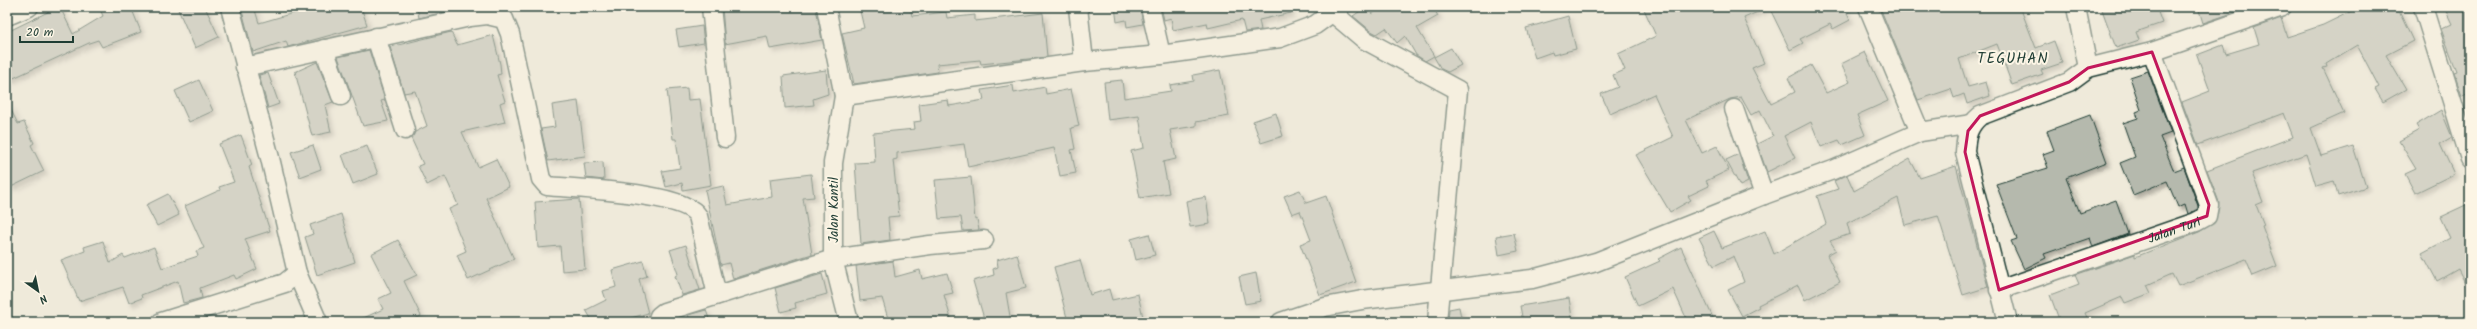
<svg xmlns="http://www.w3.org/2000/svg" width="2477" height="329" viewBox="0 0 2477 329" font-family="Kalam,sans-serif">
<defs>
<filter id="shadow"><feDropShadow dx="3.5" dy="3.5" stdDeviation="2" flood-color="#0004"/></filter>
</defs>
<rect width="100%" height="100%" fill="#efeada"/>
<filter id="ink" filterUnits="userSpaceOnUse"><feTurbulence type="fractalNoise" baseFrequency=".025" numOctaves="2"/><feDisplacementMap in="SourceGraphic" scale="8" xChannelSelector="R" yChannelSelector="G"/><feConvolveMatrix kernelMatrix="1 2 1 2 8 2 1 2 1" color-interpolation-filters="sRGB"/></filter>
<g filter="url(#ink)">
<path fill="#b5b9ad" stroke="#1f3d34" filter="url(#shadow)" d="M58 7H60L73 34 103 16 99 7H131L141 32 102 47 98 40 89 43 7 81V32Z
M177 7H205L219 37 195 48Z
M241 7H254L259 23 314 7H361L367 25 288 47 286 41 253 52Z
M417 7H467L419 18Z
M722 7H816L822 40 770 49 767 36 725 44Z
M859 7H910L912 16 946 12 947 18 975 15V21L1043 13 1047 57 981 64 980 60 937 64 938 72 854 84 842 33 864 28Z
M1115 7H1140L1143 24 1127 27 1126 20 1117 22Z
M1161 7H1290L1291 13 1259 20 1261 30 1245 32 1242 20 1208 28 1207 23 1173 30 1171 18 1164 20Z
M1366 7 1372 14 1381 7H1433L1438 16 1417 28 1434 56 1425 61 1416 55 1405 36 1397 43 1386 28 1377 34 1371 31 1353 16Z
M1643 7H1844L1850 20 1833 29 1830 24 1800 39 1803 43 1790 50 1769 7 1744 18 1764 63 1752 68 1771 104 1795 92 1788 78 1811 65 1826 93 1850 82 1841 64 1865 52 1888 101 1857 115 1865 135 1842 145 1839 140 1821 147 1811 122 1784 136 1795 158 1767 172 1757 144 1773 136 1760 110 1751 115 1741 97 1730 99 1686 120 1702 153 1717 146 1729 170 1706 181 1709 186 1688 196 1691 200 1670 212 1636 155 1673 137 1654 94 1610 114 1601 94 1618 87 1613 75 1625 70 1618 54 1656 36Z
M1890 7H2020L2036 48 2054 41 2062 63 2041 70 2043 74 2012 85 1997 44 1959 59 1968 87 1986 82 1990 96 1967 104 1964 94 1954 98 1951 89 1918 100 1881 10Z
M2101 7H2156L2162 23 2136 32 2139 40 2116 48Z
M2198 7H2250L2203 23Z
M2360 7H2397L2413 41 2386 55 2406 89 2383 102 2375 89 2379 87 2357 45 2326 64 2327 67 2323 68 2344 113 2311 128 2321 156 2353 146 2366 187 2338 196 2334 181 2316 186 2306 154 2252 173 2263 202 2256 205 2264 225 2262 226 2277 266 2253 276 2246 259 2178 286 2172 274 2147 285 2151 293 2125 303 2122 297 2085 313 2089 322H2060L2050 295 2079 284 2075 275 2135 254V257L2199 232 2215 222 2219 202 2207 170 2293 137 2284 113 2198 145 2182 102 2210 91 2197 55 2223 45 2226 54 2259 44 2254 28 2281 18 2287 37 2323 25Z
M2444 7H2470V101L2467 94 2462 96 2454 73 2457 72 2441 29 2452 24Z
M1568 16 1576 49 1553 55 1552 52 1535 58 1526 28Z
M702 26 704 43 679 47 676 30Z
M451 32 457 45 493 35 500 64 501 74 497 75 505 101 500 103 505 122 462 132 478 167 496 159 509 187 486 198 514 259 468 280 457 255 466 251 449 209 458 205 445 176 427 185 418 166 423 164 411 138 415 132 427 126 415 91 404 93 390 47Z
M1451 48 1461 65 1448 72 1441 69 1434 57Z
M369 50 385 100 381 101 388 121 363 126 338 57Z
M317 62 333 102 325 105 331 132 312 136 295 72Z
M826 70 828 94 813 99 814 105 785 108 783 76Z
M1220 70 1229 116 1196 122V126L1170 130 1176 159 1163 162 1169 193 1140 198 1131 151 1144 148 1139 116 1108 120 1104 82 1122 80 1124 98 1171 91 1170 85 1194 81 1193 75Z
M2148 71 2171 133 2160 137 2174 171 2184 167 2198 206V209L2188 214 2185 204 2178 207 2167 181 2133 195 2120 163 2135 157 2123 123 2138 118 2136 112 2141 110 2130 77Z
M268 73 279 104 268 108 259 75Z
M199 80 213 111 189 122 175 91Z
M1013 85 1014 93 1045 87 1046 94 1071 89 1079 126 1071 128 1075 149 1071 150 1076 173 1060 176 1054 148 968 167 964 144 897 153V159L893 160 899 216 888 217 890 240 861 244 855 163 875 162 873 133 915 129 914 122 921 121 919 104 948 100 949 106 984 100 982 90Z
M687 88 688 100 700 99 711 185 683 190 682 183 666 187 662 171 680 168 676 139H673L667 90Z
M578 101 585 156 548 161 541 129 555 127 552 105Z
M7 102 18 124 24 122 34 143 31 145 44 171 11 187 7 179Z
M2441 110 2452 137 2440 144 2454 174 2415 193 2405 174 2416 169 2399 141 2419 130 2416 125Z
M1276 113 1283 136 1261 143 1253 121Z
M2090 115 2107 162 2066 178 2080 213 2116 200 2128 234 2093 247 2090 238 2044 254 2046 258 2024 269 2011 241 2017 239 1996 184 2048 168 2043 154 2054 150 2047 131Z
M241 135 252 165 249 167 270 231 245 239 257 269 236 279 234 275 200 288 202 298 183 303 178 281 141 295 142 298 129 303 123 287 79 301 61 260 85 251 84 247 103 241 110 263 123 255 125 258 154 247 162 268 198 256 196 251 204 248 185 206 220 190 219 187 234 182 219 144Z
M313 145 321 169 300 177 291 152Z
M367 146 378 174 353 184 342 155Z
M1739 154 1748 182 1740 186 1726 160Z
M1910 159 1920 178 1956 166 1988 287 1963 295 1938 216 1905 225 1898 198 1847 223 1850 234 1830 241 1836 250 1827 255 1840 282 1805 300 1798 285 1758 305 1759 307 1742 316 1728 290 1744 282 1734 256 1714 266 1699 238 1714 231 1722 248 1765 231 1774 254 1826 224 1817 196 1838 189 1834 181 1847 175 1854 191Z
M603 162 604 180 586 178 584 163Z
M811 174 814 197 803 198 812 254 733 279 729 263 721 265 705 190 723 186 727 205 772 197 770 179Z
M971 177 975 220 977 219 979 230 963 231 961 217 939 219 935 180Z
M1300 190 1306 203 1326 196 1356 282 1320 295 1300 244 1311 240 1300 211 1292 214 1284 196Z
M168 194 179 215 157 226 146 205Z
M1206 197 1210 224 1190 227 1186 201Z
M579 199 585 269 562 271 560 246 538 248 535 202Z
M2470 203V293L2458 269 2437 281 2422 253 2450 238 2440 217Z
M341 214 355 262 317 275 305 237 313 234 310 225Z
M1514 233 1518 251 1499 255 1496 236Z
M1149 234 1155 255 1136 260 1131 239Z
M398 240 417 275 404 281 421 316 409 322H355L383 309 378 299 391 293 371 254Z
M686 245 700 290 682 295 675 276 678 274 670 250Z
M1681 247 1709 309 1715 322H1688L1673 289 1638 306 1625 277 1660 261 1658 259Z
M1017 254 1026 288 1006 293 1011 322H985L973 281 994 275 993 269 998 267 997 260Z
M1080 260 1090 295 1109 289 1112 300 1138 294 1144 322H1068L1054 267Z
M643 261 647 276 639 279 648 313 617 322H593L586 310 606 300 603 291 616 287 612 270Z
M893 261 895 277 920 270 922 279 947 273 953 293 944 295 952 322H889L882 298 860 301 856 266Z
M1256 273 1261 301 1245 304 1239 277Z
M822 274 827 294 795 303 796 308 781 312 775 288Z
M1569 298 1572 318 1552 322H1523L1520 306Z
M1459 307 1462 322H1448L1449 309Z
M706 310 710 322H691L688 315Z"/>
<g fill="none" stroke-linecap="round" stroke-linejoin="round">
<g stroke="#1f3d34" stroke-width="21">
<g id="minor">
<path d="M711 7 725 138"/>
<path d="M826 7 844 96 833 163V259L849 322"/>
<path d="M1078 7 1084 62"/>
<path d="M1150 7 1161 55"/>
<path d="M1868 7 1920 132"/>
<path d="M2423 7 2470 159"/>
<path d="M1333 13 1365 40 1458 90 1437 322"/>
<path d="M7 16 29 7"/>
<path d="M376 37 405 130"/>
<path d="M324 49 341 96"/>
<path d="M245 67 470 17 487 15 504 19 510 34 541 179 547 186C577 189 684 192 698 216L717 295"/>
<path d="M2088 68 2152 52 2282 7"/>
<path d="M844 96 1084 62 1161 55 1280 38 1315 25 1340 7"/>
<path d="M1734 109 1764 195"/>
<path d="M297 273 318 322"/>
<path id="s1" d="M1999 290 2196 222 2207 216 2209 205 2152 52"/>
<path d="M161 322 285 283 297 273 270 158 230 7"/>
<path d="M657 322 659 316 664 312 833 259 930 245 984 240"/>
<path d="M1281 322 1325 307 1362 300 1532 279 1596 262 1764 195 1833 170 1920 132 1972 124"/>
<path d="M2008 322 1965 152C1966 136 1968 126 1980 116L2069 82 2088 68 2076 7"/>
</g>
</g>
<use href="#minor" stroke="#fcf5e5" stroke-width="18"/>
</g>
</g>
<path d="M0 0H2477V329H0ZM2152 52 2209 205 2207 216 1999 290 1965 152 1968 131 1980 116 2069 82 2088 68Z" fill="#efeada" fill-opacity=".55" fill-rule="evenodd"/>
<path fill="none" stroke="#c2185b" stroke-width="3" stroke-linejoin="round" d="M2152 52 2209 205 2207 216 1999 290 1965 152 1968 131 1980 116 2069 82 2088 68Z"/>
<g text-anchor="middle" stroke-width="4" stroke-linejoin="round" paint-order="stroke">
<g font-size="13" fill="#1f3d34" stroke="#fcf5e5">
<text transform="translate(833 210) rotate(-90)" y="5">Jalan Kantil</text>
<text dy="5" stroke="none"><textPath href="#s1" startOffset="185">Jalan Turi</textPath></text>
</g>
<g font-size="15" letter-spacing="1" fill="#1f3d34" stroke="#fcf5e5">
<text x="2013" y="63">TEGUHAN</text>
</g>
</g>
<rect width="2477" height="329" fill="none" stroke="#fcf5e5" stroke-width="24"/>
<rect x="12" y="12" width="2453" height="305" fill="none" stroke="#1f3d34" stroke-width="1.5" filter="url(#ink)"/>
<g transform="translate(38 291) rotate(147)" stroke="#fcf5e5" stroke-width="3" paint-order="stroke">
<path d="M0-3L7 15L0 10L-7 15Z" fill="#1f3d34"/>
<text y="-6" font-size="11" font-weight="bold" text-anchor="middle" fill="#1f3d34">N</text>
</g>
<path d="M20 36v6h53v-6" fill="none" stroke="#1f3d34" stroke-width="2"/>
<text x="26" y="36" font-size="12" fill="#1f3d34" stroke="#fcf5e5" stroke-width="3" paint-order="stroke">20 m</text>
</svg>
